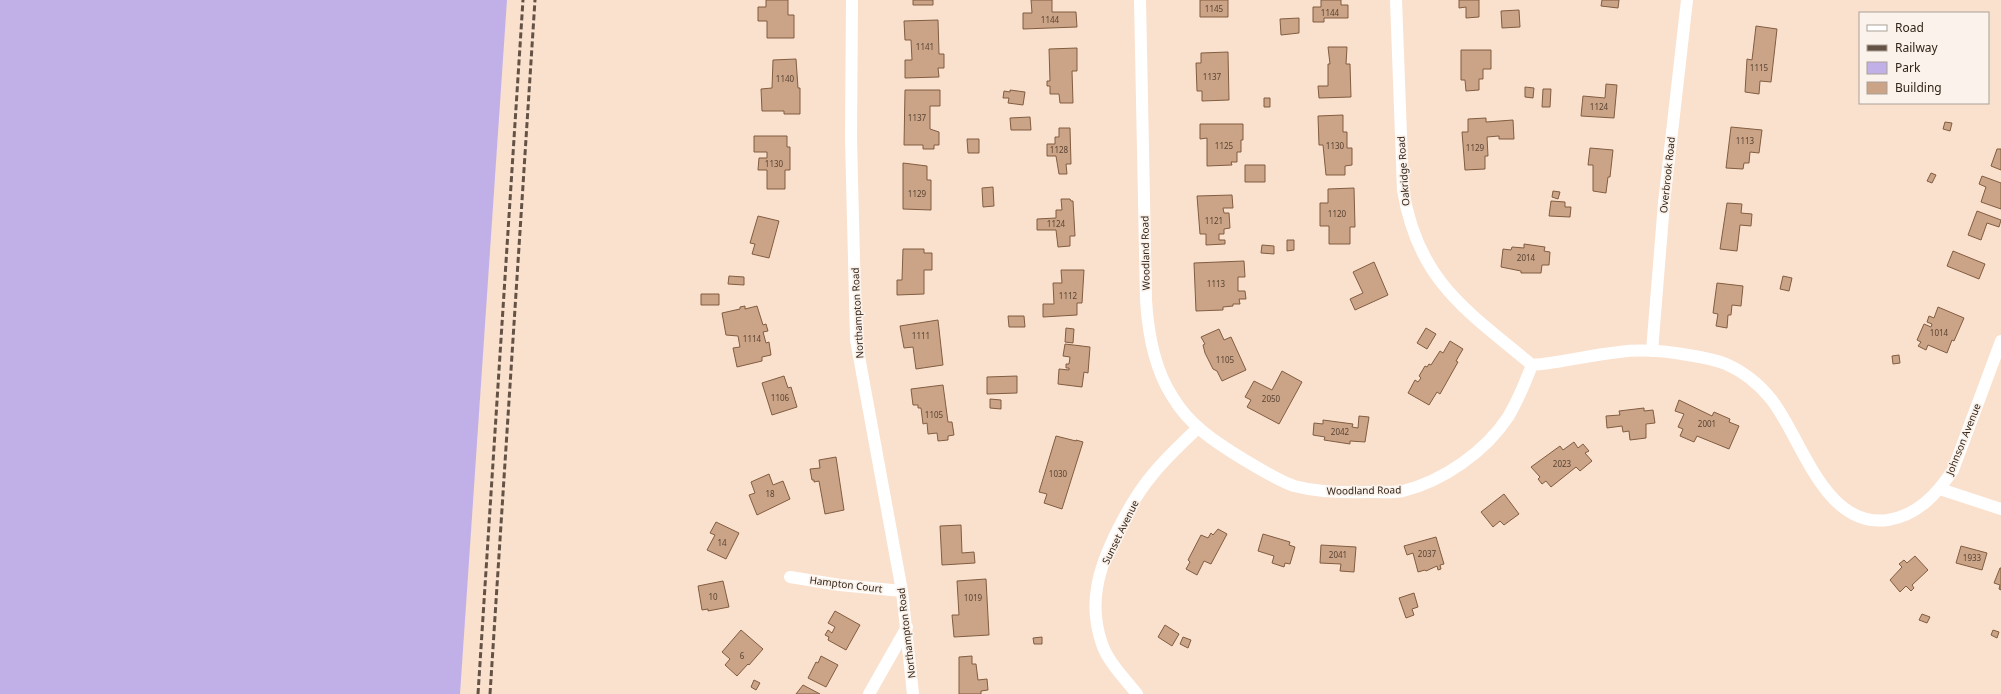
<svg xmlns="http://www.w3.org/2000/svg" width="2001" height="694" viewBox="0 0 2001 694" font-family="'Noto Sans',sans-serif">
<rect width="100%" height="100%" fill="#fae1ce"/>
<path fill="#c1b0e8" d="M0 0H507L460 694H0Z"/>
<path fill="#cba386" stroke="#815d41" d="M766 0H788V15H794V38H767V21H758V7H766Z
M913 0H933V5H913Z
M1031 0H1052V12H1076L1077 27 1023 29V13H1032Z
M1200 0H1228V17H1200Z
M1321 0H1341V5H1348V18H1324V22H1313V7H1321Z
M1459 0H1479V17L1466 18V7L1459 8Z
M1602 0H1619L1618 8 1601 6Z
M1519 10 1520 27 1502 28 1501 11Z
M1299 18V33L1281 35 1280 19Z
M938 20 939 54H944V68H938L939 77 905 78V60H912L911 40H905L904 21Z
M1756 26 1777 29 1771 82 1760 81 1759 94 1745 92 1747 59 1752 60Z
M1328 47H1347L1346 64H1350L1351 97 1319 98 1318 86H1328V64H1330Z
M1077 48V71H1072L1073 103H1060L1059 94H1050V86H1047V81H1050L1049 49Z
M1461 50H1491V69H1483V79H1479V90L1466 91 1465 80H1461Z
M1228 52 1229 100 1202 101V91H1197L1196 63H1201V53Z
M796 59 798 88H800V114H784V111H762L761 89 772 88 773 60Z
M1606 84 1617 85 1614 118 1581 116 1583 96 1605 98Z
M1525 87 1534 88 1533 98 1525 97Z
M1543 89H1551L1550 107H1542Z
M905 90H940V106H930V129L939 132V145H934V149H923V145H904Z
M1010 90 1025 92 1023 105 1008 103 1009 98H1003L1004 91 1010 92Z
M1264 98H1270V107H1264Z
M1343 115V132H1347V148H1352V165L1345 166V175H1326L1323 145H1319L1318 116Z
M1030 117 1031 130H1011L1010 118Z
M1486 118V122L1513 120 1514 139H1499V136L1487 137 1488 156H1485V169L1465 170 1462 132H1468V119Z
M1945 122 1952 123 1950 131 1943 129Z
M1200 124H1243V140H1241V152H1237V162H1231L1232 165 1207 166V138L1200 139Z
M1731 127 1762 130 1759 153 1750 152 1749 163H1744L1743 169 1726 168Z
M1059 128H1070L1071 164H1066L1067 174H1059L1056 156H1047V144H1055V137H1059Z
M754 136H787V147H790V170H785V189H767V170H758L759 158H767V152H754Z
M967 139H979V153H968Z
M1590 148 1613 150 1610 177H1608L1606 193 1593 191V165H1588Z
M1997 149H2001V170L1991 166Z
M903 163 927 166V180H931V210L903 209Z
M1245 165H1265V182H1245Z
M1931 173 1936 175 1932 183 1927 181Z
M1982 176 2001 183V209L1981 202 1986 187 1979 184Z
M993 187 994 206 983 207 982 188Z
M1354 188 1355 227H1350V244H1329V226H1320V203H1328V189Z
M1553 191 1560 192 1558 199 1552 197Z
M1232 195 1233 208H1223L1224 213H1229L1230 228 1224 229V234H1219V240H1225V244L1206 245V234H1200L1197 196Z
M1061 199H1070L1071 201H1073L1075 236H1070V246L1058 247 1056 230H1037V219L1056 218V210H1062Z
M1551 201 1565 202V207H1571L1570 217 1549 216Z
M1727 203 1742 204 1741 213 1752 214 1751 226 1740 225 1737 251 1720 249Z
M1977 211 2001 220 1999 227 1987 223 1981 240 1968 235Z
M758 216 779 221 769 258 752 254 755 244 750 243Z
M1287 240H1294V250L1287 251Z
M1524 244 1545 247 1544 251 1550 252 1549 265H1542L1541 273H1521V271L1501 267 1503 249 1511 250 1512 247 1524 248Z
M1262 245 1274 246V254L1261 253Z
M903 249H924V253H932V270H924V294L897 295V280H902Z
M1953 251 1985 264 1979 279 1947 266Z
M1244 261 1245 277H1238V291H1245L1246 299H1239L1240 304H1233V306L1223 307V310L1196 311 1194 263Z
M1374 262 1388 295 1355 310 1350 299 1363 293 1353 272Z
M1061 270H1084L1082 303H1077V315L1043 317V304H1054L1053 283H1062Z
M729 276 744 277V285L728 284Z
M1783 276 1792 278 1789 291 1780 289Z
M1717 283 1743 286 1741 306 1732 305 1731 315H1728L1727 328 1716 326 1718 314 1713 313Z
M701 294H719V305H701Z
M745 306V309L757 306 763 325 766 324 768 331 763 332 766 343 769 342 771 355 762 357V361L737 367 733 348 740 347 738 336 726 335 722 313 740 309V307Z
M1938 307 1964 318 1954 341 1952 340 1947 353 1928 345 1926 350 1918 346 1921 342 1917 340 1924 324 1931 327 1932 324 1927 322 1929 316 1934 318Z
M1008 316H1024L1025 327H1009Z
M938 320 943 365 916 369 913 347 904 348 900 326Z
M1066 328 1074 329 1073 343 1065 342Z
M1426 328 1436 334 1427 349 1417 343Z
M1219 329 1224 340 1231 337 1246 370 1222 381 1217 371 1213 369 1205 353 1203 345 1205 344 1201 337Z
M1450 341 1463 349 1456 361 1458 362 1440 394 1437 392 1429 405 1408 393 1415 380 1418 382 1421 378 1419 376 1425 366 1427 367 1429 364 1431 365 1440 351 1443 353Z
M1065 344 1090 347 1088 373 1084 372 1082 387 1058 384 1059 369 1069 370V368H1066V364H1069L1070 357 1063 356Z
M1899 355 1900 363 1893 364 1892 356Z
M1282 371 1302 382 1279 424 1247 407 1251 400 1245 397 1254 381 1272 390Z
M784 376 788 388 791 387 797 407 772 415 762 383Z
M1017 376V393L987 394V377Z
M943 385 948 422H952L954 435 948 436V440L938 441 937 433 928 434 927 423 923 424 921 408H918V405H913L911 389Z
M990 399 1001 400V409L990 408Z
M1679 400 1712 416 1714 412 1730 419 1729 422 1739 426 1729 449 1697 436 1694 442 1680 436 1683 429 1678 427 1684 414 1675 411Z
M1644 408V411L1653 410 1655 423 1646 424V438L1630 440 1629 431 1623 432 1622 426 1607 428 1606 416 1620 415 1619 411Z
M1359 416 1369 417 1365 442 1350 441V444L1324 440 1325 437 1313 435 1314 423 1323 424V420L1353 424 1352 427 1358 428Z
M1056 436 1076 441V440L1083 442 1062 509 1044 503 1047 494 1039 492Z
M1574 442 1578 448 1583 444 1589 451 1585 453 1592 461 1580 471 1576 467 1551 487 1546 481 1542 484 1538 479 1540 477 1531 467 1560 446 1563 450Z
M836 457 844 510 825 514 819 481 814 482V480H812L810 469 820 468 819 460Z
M769 474 773 485 783 481 790 499 757 515 749 495 755 493 751 482Z
M1504 494 1519 514 1504 525 1500 521 1493 527 1481 512Z
M716 522 739 533 726 559 707 550 715 535 710 533Z
M961 525 962 553 974 552 975 563 942 565 940 526Z
M1218 529 1227 534 1211 564 1204 561 1197 575 1186 569 1190 562 1188 560 1201 535 1208 538 1211 533 1213 535Z
M1263 534 1290 542 1289 545 1295 547 1290 564 1285 563 1284 567 1272 563 1274 556 1258 551Z
M1436 537 1444 564 1440 565 1441 569 1438 570 1437 566 1426 571 1425 570 1418 572 1413 553 1407 555 1404 546Z
M1321 545 1356 547 1354 572 1340 571 1341 564 1320 563Z
M1961 546 1987 553 1982 570 1956 563Z
M1915 556 1928 570 1912 585 1914 588 1911 591 1906 586 1900 592 1890 580 1902 567 1899 564 1904 560 1907 563Z
M2000 568H2001V590L1999 589 2000 585 1994 583Z
M986 579 989 635 954 637 952 615H959L957 581Z
M723 581 729 607 708 611V609L702 610 698 586Z
M1414 593 1418 607 1412 609 1414 615 1406 618 1399 598Z
M835 611 860 625 846 650 828 640 829 637 825 635 828 630 832 633 835 627 828 623Z
M1922 614 1930 617 1927 623 1919 620Z
M1165 625 1179 634 1172 646 1158 637Z
M741 630 763 649 749 665 748 664 737 676 725 665 730 659 722 652Z
M1993 630 1999 632 1997 638 1991 635Z
M1042 637V644H1034L1033 638Z
M1183 637 1191 640 1188 648 1180 644Z
M821 656 838 665 826 687 808 678 816 662 818 663Z
M972 656V664H976L978 680 987 679 988 690 981 691V694H959V657Z
M754 680 760 683 756 690 751 687Z
M803 685 820 694H796Z"/>
<g fill="none" stroke-linecap="round" stroke-linejoin="round">
<path stroke="#fff" stroke-width="12" d="M852 0 851 138 856 340 902 591 913 694
M1140 0 1146 300C1148 333 1154 368 1172 396 1189 425 1215 442 1243 459 1258 468 1279 481 1294 486 1318 492 1342 493 1367 492 1378 492 1392 493 1403 491 1443 481 1485 452 1508 417 1518 401 1525 383 1532 365 1562 363 1589 355 1619 352 1642 349 1665 351 1688 355 1701 357 1714 359 1726 364 1744 372 1759 384 1771 399 1802 438 1824 529 1888 520 1918 515 1937 494 1953 470L2001 341
M1396 0 1403 190C1418 281 1466 310 1532 365
M1652 351 1664 203 1687 0
M1940 489 2001 509
M790 577 840 585 902 591
M869 694 907 627
M1137 694C1125 679 1108 662 1102 644 1096 627 1094 606 1097 588 1102 554 1131 500 1153 474 1167 457 1182 443 1198 428"/>
<path stroke="#645245" stroke-width="3" stroke-dasharray="6 3" stroke-linecap="butt" d="M478 694 523 0
M490 694 535 0"/>
</g>
<g text-anchor="middle" stroke-width="3.5" stroke-linejoin="round" paint-order="stroke">
<g font-size="8" fill="#594434">
<text x="1214" y="12">1145</text>
<text x="1330" y="16">1144</text>
<text x="1050" y="23">1144</text>
<text x="925" y="50">1141</text>
<text x="1759" y="71">1115</text>
<text x="1212" y="80">1137</text>
<text x="785" y="82">1140</text>
<text x="1599" y="110">1124</text>
<text x="917" y="121">1137</text>
<text x="1745" y="144">1113</text>
<text x="1224" y="149">1125</text>
<text x="1335" y="149">1130</text>
<text x="1475" y="151">1129</text>
<text x="1059" y="153">1128</text>
<text x="774" y="167">1130</text>
<text x="917" y="197">1129</text>
<text x="1337" y="217">1120</text>
<text x="1214" y="224">1121</text>
<text x="1056" y="227">1124</text>
<text x="1526" y="261">2014</text>
<text x="1216" y="287">1113</text>
<text x="1068" y="299">1112</text>
<text x="1939" y="336">1014</text>
<text x="921" y="339">1111</text>
<text x="752" y="342">1114</text>
<text x="1225" y="363">1105</text>
<text x="780" y="401">1106</text>
<text x="1271" y="402">2050</text>
<text x="934" y="418">1105</text>
<text x="1707" y="427">2001</text>
<text x="1340" y="435">2042</text>
<text x="1562" y="467">2023</text>
<text x="1058" y="477">1030</text>
<text x="770" y="497">18</text>
<text x="722" y="546">14</text>
<text x="1427" y="557">2037</text>
<text x="1338" y="558">2041</text>
<text x="1972" y="561">1933</text>
<text x="713" y="600">10</text>
<text x="973" y="601">1019</text>
<text x="742" y="659">6</text>
</g>
<g font-size="10" fill="#332418" stroke="#faf2eb">
<text transform="translate(1403 171) rotate(-94)" y="4">Oakridge Road</text>
<text transform="translate(1667 175) rotate(-84)" y="4">Overbrook Road</text>
<text transform="translate(1145 253) rotate(-91)" y="4">Woodland Road</text>
<text transform="translate(857 313) rotate(-93)" y="4">Northampton Road</text>
<text transform="translate(1963 439) rotate(-68)" y="4">Johnson Avenue</text>
<text transform="translate(1364 490) rotate(-1)" y="4">Woodland Road</text>
<text transform="translate(1120 532) rotate(-64)" y="4">Sunset Avenue</text>
<text transform="translate(846 584) rotate(7)" y="4">Hampton Court</text>
<text transform="translate(906 633) rotate(-97)" y="4">Northampton Road</text>
</g>
</g>
<rect x="1859" y="12" width="130" height="92" fill="#faf2eb" stroke="#aaa097"/>
<rect x="1867" y="25" width="20" height="6" fill="#ffffff" stroke="#aaa097"/>
<text x="1895" y="32" font-size="12" fill="#332418">Road</text>
<rect x="1867" y="45" width="20" height="6" fill="#645245" stroke="#aaa097"/>
<text x="1895" y="52" font-size="12" fill="#332418">Railway</text>
<rect x="1867" y="62" width="20" height="12" fill="#c1b0e8" stroke="#aaa097"/>
<text x="1895" y="72" font-size="12" fill="#332418">Park</text>
<rect x="1867" y="82" width="20" height="12" fill="#cba386" stroke="#aaa097"/>
<text x="1895" y="92" font-size="12" fill="#332418">Building</text>
</svg>
